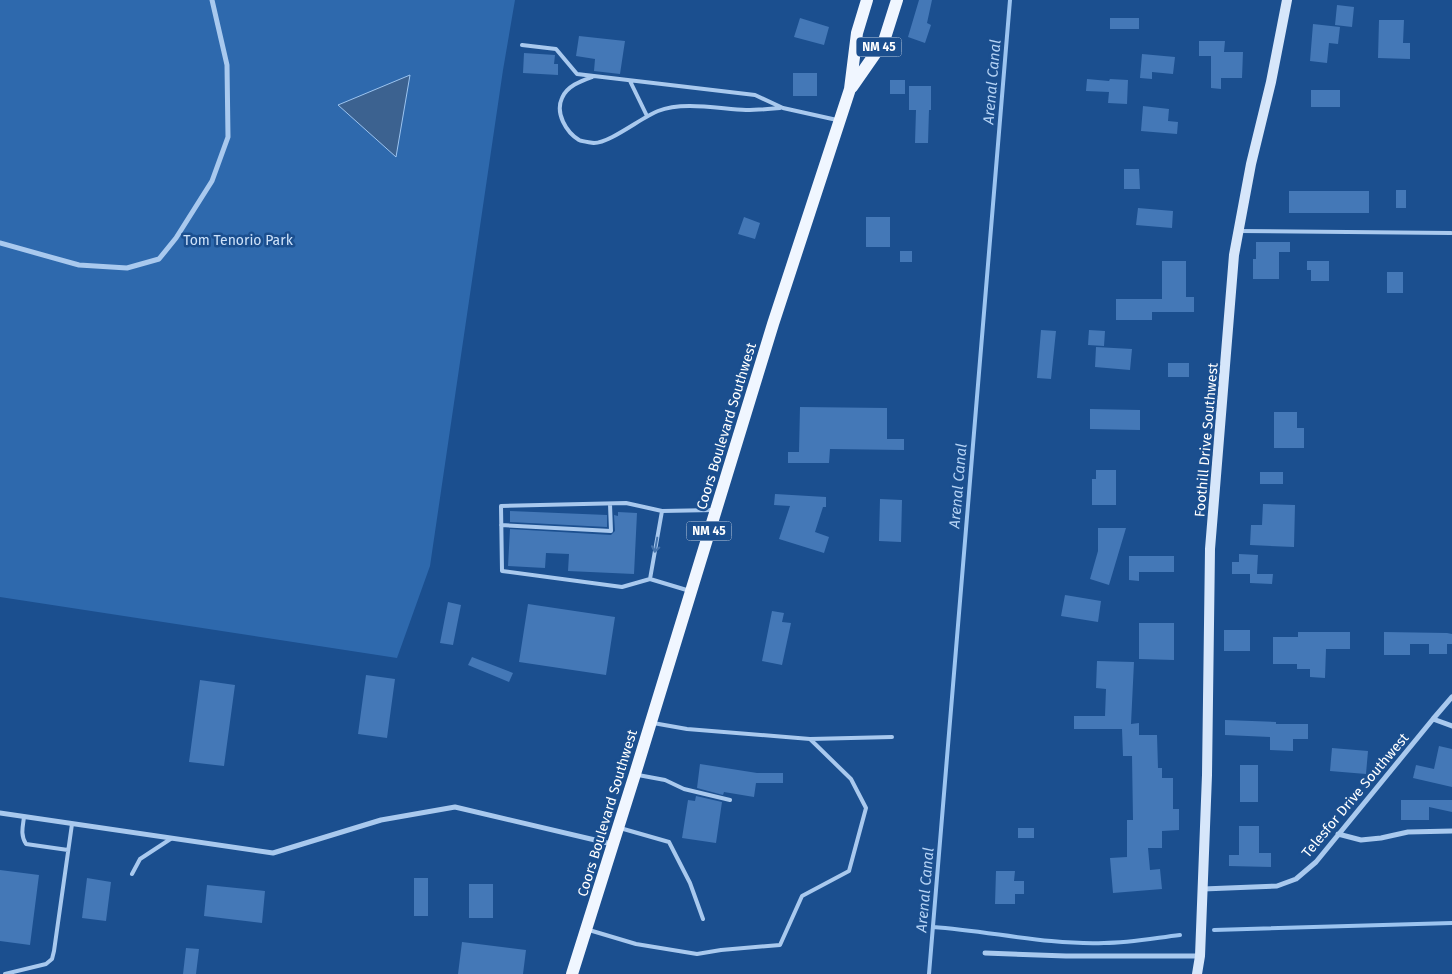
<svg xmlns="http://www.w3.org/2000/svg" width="1452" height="974" viewBox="0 0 1452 974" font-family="'Fira Sans',sans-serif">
<rect width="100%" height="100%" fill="#1b4f8f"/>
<path fill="#2e69ad" d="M0 0H515L503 70 430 566 397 658 0 597Z"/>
<path fill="#3c6290" stroke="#9cc4f0" d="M410 75 396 157 338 105Z"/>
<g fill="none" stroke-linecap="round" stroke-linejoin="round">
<path stroke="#9cc4f0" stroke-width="4" d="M933 927C990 931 1047 945 1104 943 1129 943 1155 938 1180 935
M1214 930 1452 923
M929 974 1010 0"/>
</g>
<path fill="#4478b7" d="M919 0H932L927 23 931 25 925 43 908 37Z
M1337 5 1354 7 1352 27 1335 25Z
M800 18 829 27 824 45 794 37Z
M1110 18H1139V29H1110Z
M1379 20H1404L1403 43H1410V59L1378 58Z
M1313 24 1340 27 1338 44 1329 43 1327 63 1310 61Z
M579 36 625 41 620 74 594 71 595 59 576 56Z
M1199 41H1225L1224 52H1243L1242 78H1221V89L1211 88V56H1199Z
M524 53 555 55 554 64H558V75L523 73Z
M1142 54 1175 57 1173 74 1152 72V79L1140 78Z
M793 73H817V96H793Z
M1087 79 1109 81 1110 79 1128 80 1127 104 1108 103 1109 92 1086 91Z
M890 80H905V94H890Z
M909 86H931V110H929L928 143H915L916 110H909Z
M1311 90H1340V107H1311Z
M1143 106 1169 109 1168 121 1178 122 1177 134 1141 131Z
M1124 169H1139L1140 189H1124Z
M1396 190H1406V208H1396Z
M1289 191H1369V213H1289Z
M1138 208 1173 211 1172 228 1136 225Z
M744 217 760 223 755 239 738 234Z
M866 217H890V247H866Z
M1256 242H1290V252H1279V279H1253V259H1256Z
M900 251H912V262H900Z
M1162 261H1186V297H1194V312H1152V320H1116V299H1162Z
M1307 261H1329V281H1311V270H1307Z
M1387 272H1403V293H1387Z
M1041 330 1056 331 1051 379 1037 378Z
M1089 330 1105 331 1104 346 1088 345Z
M1096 347 1132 349 1130 370 1095 367Z
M1168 363H1189V377H1168Z
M800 407 887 408V439H904V450L830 449 829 463H788V452H799Z
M1090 409 1140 410V430L1090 429Z
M1274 412H1297V428H1304V448H1274Z
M1096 470H1116V505H1092V479H1096Z
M1260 472H1283V484H1260Z
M775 494 826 497V507H823L815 532 829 537 824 553 779 539 790 506 774 505Z
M880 499 902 500 901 542 879 541Z
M1263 504 1295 505 1294 547 1250 545 1251 525H1262Z
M510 511 607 515V527L510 522Z
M618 512 637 513 634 574 568 571 569 554 546 553 545 568 508 566 510 529 611 535 615 531 614 515 618 516Z
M1098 528H1126L1109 585 1090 579 1098 551Z
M1239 554 1258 555 1257 574H1273L1272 584 1250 583V574H1232V562H1239Z
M1129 556H1174V572H1139V581L1129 580Z
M1065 595 1101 601 1098 622 1061 616Z
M448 602 461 605 453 645 440 643Z
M528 604 615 617 606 675 519 662Z
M772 611 784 613 782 622 791 623 782 665 762 661Z
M1139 623H1174V660L1139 659Z
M1224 630H1250V651H1224Z
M1298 632H1350V649H1326L1325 678 1310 677V669H1297V664H1273V637H1298Z
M1384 632 1447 633 1452 634V644H1447V654H1429V644H1410V655H1384Z
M472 657 513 673 509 682 468 665Z
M1097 661 1134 662 1131 724 1139 723V735H1157L1158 768H1162V778H1173V809H1179V830L1162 831V848H1148L1150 870 1160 869 1162 889 1113 893 1110 858 1127 857V820H1133L1132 756H1123L1122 729H1074V716H1105L1106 689 1096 688Z
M366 675 395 679 387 738 358 734Z
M200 680 235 685 224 766 189 762Z
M1225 720 1276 722V724H1308V739H1293V751L1270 750V737L1225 735Z
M1439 746 1452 749V787L1413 778 1416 765 1434 769Z
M1332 748 1368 751 1366 774 1330 771Z
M700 764 757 773H783V783H756L754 797 724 792 723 795 697 788Z
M1240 765H1258V802H1240Z
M696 796 722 802 716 843 682 838 688 800 695 801Z
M1401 800H1452V812L1429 807V820H1401Z
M1239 826H1259V853H1271V867L1229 866V855H1239Z
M1018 828H1034V838H1018Z
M0 870 39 875 30 945 0 941Z
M996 871H1015L1014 881H1024V894H1015V904H995Z
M87 878 111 882 106 921 82 918Z
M414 878H428V916H414Z
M469 884H493V918H469Z
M207 885 265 891 262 923 204 916Z
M462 942 526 950 523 974H458Z
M186 948 199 949 196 974H183Z"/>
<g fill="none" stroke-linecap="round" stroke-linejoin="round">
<path stroke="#a9c9ee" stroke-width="4" d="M522 45 556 49 577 74 755 95 783 108 837 120
M592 77C581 81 567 86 562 98 555 113 566 132 579 140 583 142 590 142 594 143 610 143 642 117 658 111 683 101 720 109 746 110 757 110 769 109 780 108
M630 81 647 116
M1239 231 1451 233
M501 525 611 531 610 504
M650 579 662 511
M690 591 650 579 622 587 502 571 501 506 626 503 662 511 714 510
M653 723 687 729 810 739 892 737
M638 775 665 780 684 789 730 800
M24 817C23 826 20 835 26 844L68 850
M620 828 669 842 690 883 703 919
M132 874 140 859 172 838
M589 930 636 944 697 954 721 950 780 945 802 896 849 871 866 808 851 779 810 739
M5 974 46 964 52 959 54 951 72 824"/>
<path stroke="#a9c9ee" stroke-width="5" d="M0 243 79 265 127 268 159 259 176 238 212 181 228 137 227 65 212 0
M1433 719 1452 726
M0 813 273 853 381 820 455 807 612 844
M1338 834 1361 840 1381 838 1408 832 1452 831
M1203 889 1277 886 1296 879 1316 862 1433 719 1452 697
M985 953 1066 956H1200"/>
<path stroke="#d6e6fa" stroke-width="10" d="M1197 974 1200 956 1207 775 1210 549 1234 255 1251 164 1271 82 1287 0"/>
<path stroke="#f0f6ff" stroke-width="12" d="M852 87 884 41 897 0
M572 974 635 774 773 324 850 89 857 33 867 0"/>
</g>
<defs><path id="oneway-shaft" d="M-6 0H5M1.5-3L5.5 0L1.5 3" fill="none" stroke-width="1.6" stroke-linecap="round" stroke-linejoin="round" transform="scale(1.25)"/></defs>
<use stroke="#4674ac" href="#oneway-shaft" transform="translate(656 545) rotate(100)"/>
<g text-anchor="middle" stroke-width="5" stroke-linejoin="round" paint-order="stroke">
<g fill="#1b4f8f" stroke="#bbcadd" stroke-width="1">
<rect x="856.5" y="37.5" width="45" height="19" rx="4"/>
<rect x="686.5" y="521.5" width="45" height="19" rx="4"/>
</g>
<g font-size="12" font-weight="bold" fill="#fff">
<text x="879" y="51">NM 45</text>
<text x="709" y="535">NM 45</text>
</g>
<g font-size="14" fill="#cfe3fa" stroke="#1b4f8f">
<text x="238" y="245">Tom Tenorio Park</text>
</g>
<g font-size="14" fill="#fff" stroke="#1b4f8f">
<text transform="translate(726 426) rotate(-73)" y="5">Coors Boulevard Southwest</text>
<text transform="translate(1206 440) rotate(-85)" y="5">Foothill Drive Southwest</text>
<text transform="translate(1355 795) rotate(-50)" y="5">Telesfor Drive Southwest</text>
<text transform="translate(607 813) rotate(-73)" y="5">Coors Boulevard Southwest</text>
</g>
<g font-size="15" font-style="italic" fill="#b5d3f5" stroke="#1b4f8f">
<text transform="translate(992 82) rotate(-85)" y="5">Arenal Canal</text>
<text transform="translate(958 486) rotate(-85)" y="5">Arenal Canal</text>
<text transform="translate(925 890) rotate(-85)" y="5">Arenal Canal</text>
</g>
</g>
</svg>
